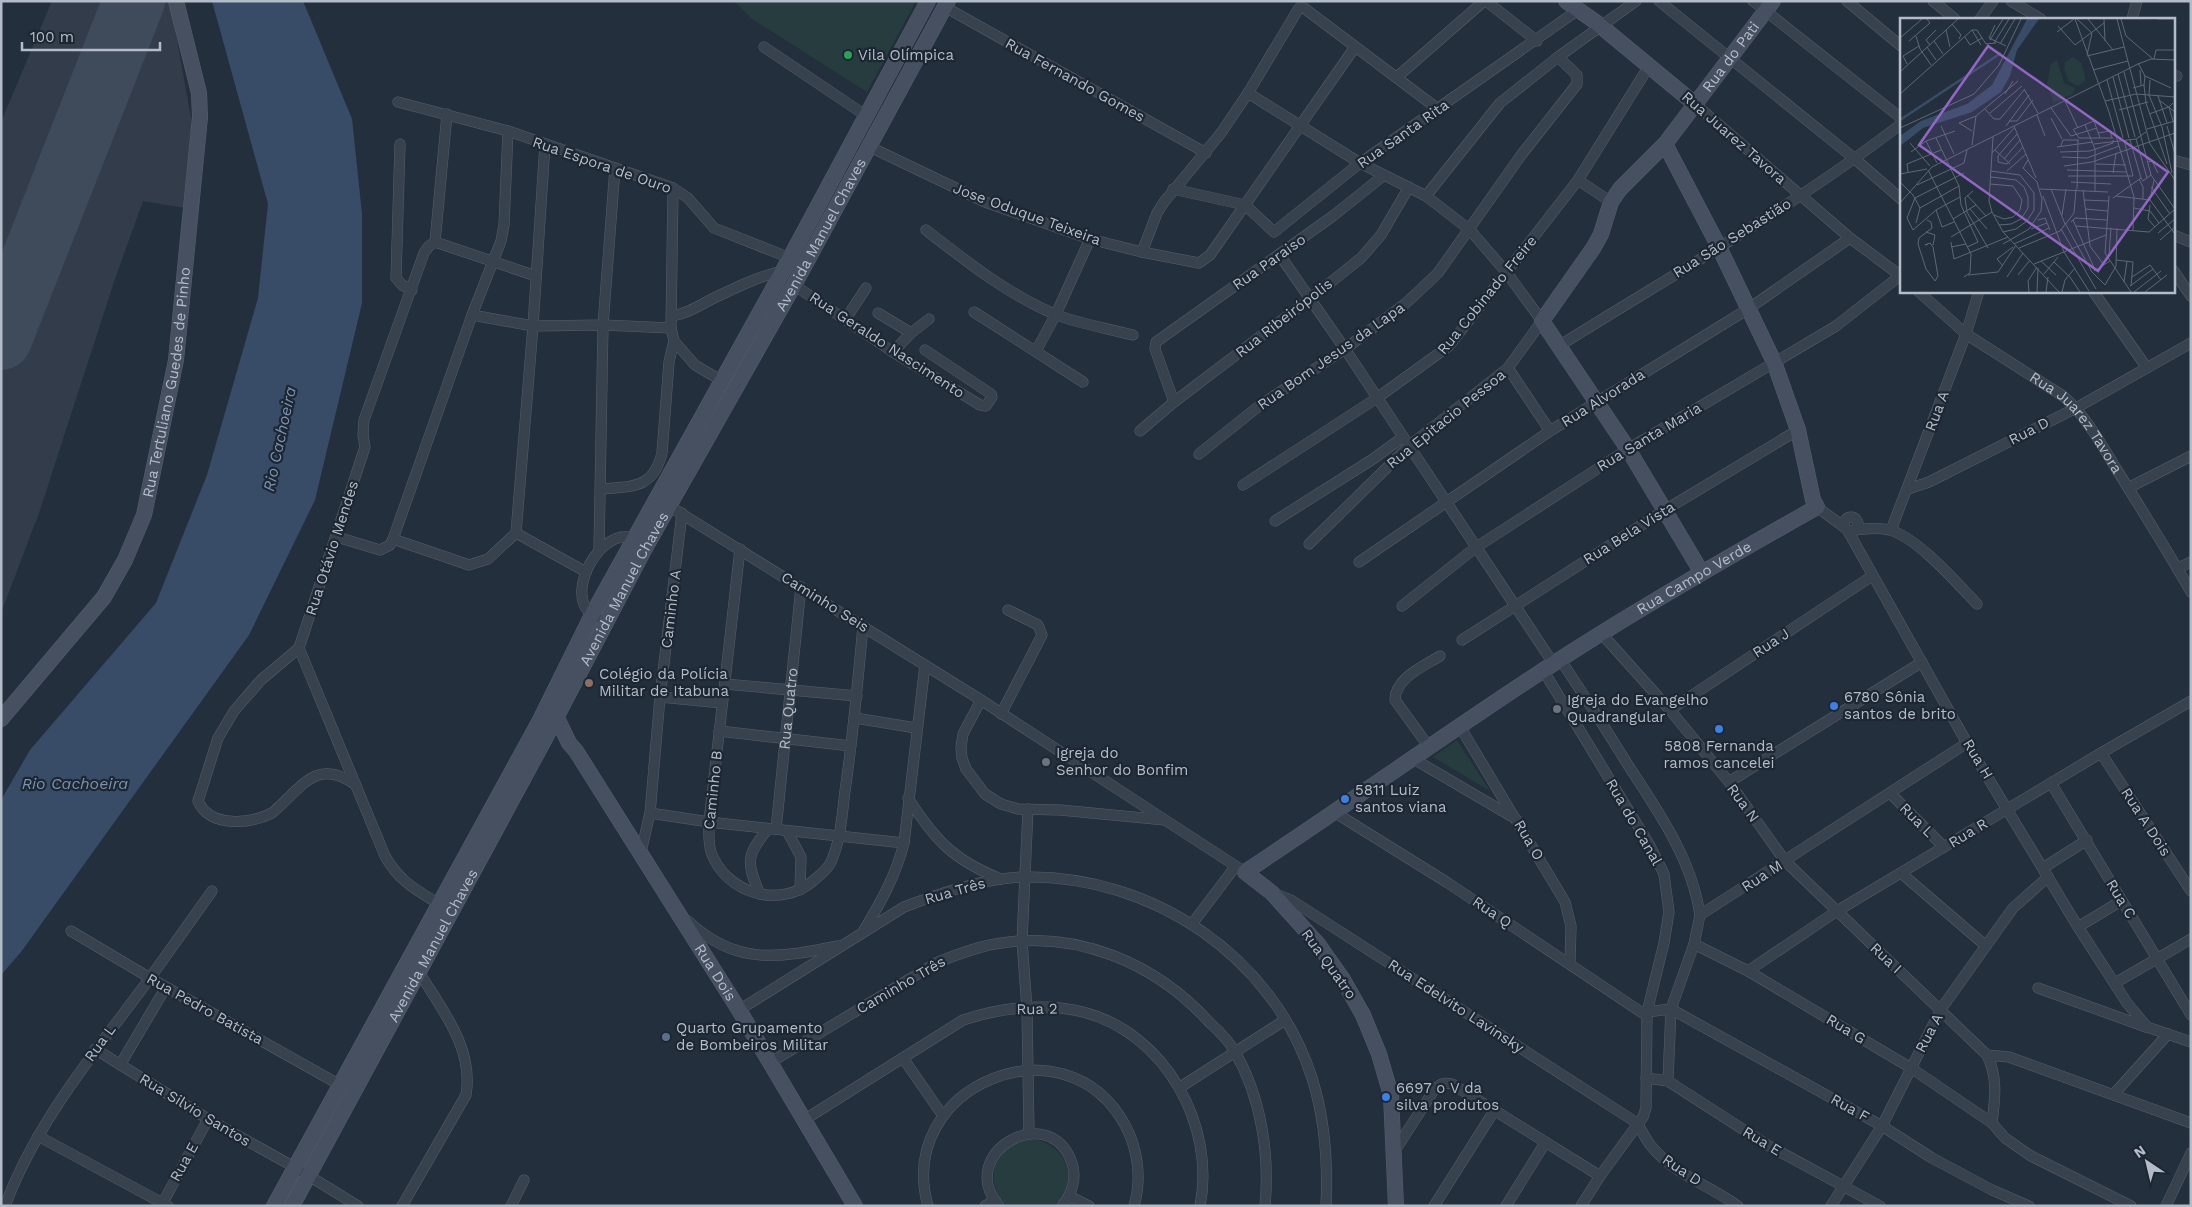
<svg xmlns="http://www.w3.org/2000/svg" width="2192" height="1207" viewBox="0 0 2192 1207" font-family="'Work Sans',sans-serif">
<rect width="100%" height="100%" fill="#242f3e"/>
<path fill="#323c4b" d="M52 1H170L193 129 185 208 143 201 115 279 39 513 1 613V122Z"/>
<path fill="#263c3f" d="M734 1H916L867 92 752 19Z
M1457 740 1490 791 1433 757Z
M1030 1139C1066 1142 1082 1180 1054 1206H1007C990 1191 988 1162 1008 1147 1013 1143 1023 1141 1030 1139Z"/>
<path fill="#394c67" d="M212 1H303L352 119 362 214V303L315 500 249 635 21 952 1 975V800L30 750 156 603 207 475 258 298 268 204Z"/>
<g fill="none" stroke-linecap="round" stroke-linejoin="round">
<path stroke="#3f4a5a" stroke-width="62" d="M1 339 134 1"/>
<g stroke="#565f6c" stroke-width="11">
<g id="street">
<path d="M1486 1 1537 41"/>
<path d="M1659 1 1855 159 1901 199"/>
<path d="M1753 1 1901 118"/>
<path d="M1847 1 1901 46"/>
<path d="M1933 1 1955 19"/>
<path d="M2011 1 2041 19"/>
<path d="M945 7 1206 153"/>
<path d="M1980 19 1993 1"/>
<path d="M2132 19 2137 1"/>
<path d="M764 47 865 115"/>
<path d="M2173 75 2177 76"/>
<path d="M1397 77 1484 1"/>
<path d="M1248 93 1360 163 1426 196 1470 230 1507 273 1542 321 1508 368 1409 446 1309 544"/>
<path d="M398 102 508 131 673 188 688 198 714 228 790 258"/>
<path d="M1695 104 1850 238 1901 276"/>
<path d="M400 144 396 278 402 285 412 290"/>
<path d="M868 146 985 202 1090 239 1142 252 1199 263 1210 255 1217 245 1355 47"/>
<path d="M2173 160 2191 165"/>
<path d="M1578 180 1611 202"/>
<path d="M1173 189 1245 205 1274 232 1360 163 1578 10"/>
<path d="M1426 196 1500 103 1558 57 1636 1"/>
<path d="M926 230C967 262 1006 293 1054 314 1079 324 1107 328 1133 335"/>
<path d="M2173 235 2191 242"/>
<path d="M435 242 447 114"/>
<path d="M435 242 536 276"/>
<path d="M1142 252 1157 213 1164 202 1221 133 1248 93 1299 8H1304L1438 109"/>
<path d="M1279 254 1345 349 1553 663"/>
<path d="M2173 270 2191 296"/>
<path d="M794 285 893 352 980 405 986 406 992 397 991 394 925 350"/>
<path id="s1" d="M1918 291 1966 334 2063 396C2087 417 2101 444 2117 470 2142 510 2167 550 2191 592"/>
<path d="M2093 291 2147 368"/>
<path d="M974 312 1083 382"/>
<path d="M878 313 911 333"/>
<path d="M472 315 533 326 603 325 671 328"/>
<path d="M672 316C689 313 698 306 712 299 735 288 757 277 782 271"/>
<path d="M845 320 866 288"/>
<path d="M674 341 695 365 722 381"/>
<path d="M1559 346C1674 274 1793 207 1901 124"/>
<path d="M1036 351 1056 314 1090 239"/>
<path d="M893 352 911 333 929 319"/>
<path d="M1508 368 1550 431"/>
<path d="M1174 402 1155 349 1156 342 1333 216 1383 176"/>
<path d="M1140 431 1174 402 1311 298 1361 258 1381 235 1409 187"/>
<path d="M1199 454 1259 406 1345 349 1405 304 1420 290 1438 273 1522 154 1577 84V75L1558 57"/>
<path d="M1243 485 1377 398 1449 346 1578 180 1649 66"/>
<path d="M2128 488 2191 456"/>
<path d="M601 489C633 486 653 489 662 453L669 362 674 341 671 328 673 188"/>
<path d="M1908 489 1929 482 2076 408 2191 343"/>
<path d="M669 506 981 700 1165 820"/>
<path d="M1817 507 1844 527"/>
<circle cx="1851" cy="524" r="7"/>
<path d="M1275 521 1373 459 1403 437"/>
<path d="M1854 530C1866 529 1877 527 1889 530 1916 536 1957 583 1977 604"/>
<path d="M1891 530 1966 334 1979 291"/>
<path d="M1848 531 1967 743 2078 927 2127 1003 2147 1027 2191 1042"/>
<path d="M516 533 586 572"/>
<path d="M337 537 380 550 390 545 393 539 469 565 488 559 516 533 533 326 545 144"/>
<path d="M393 539 472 315 501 241 504 225 508 131"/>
<path d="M740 549 709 822C709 832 708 842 711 852 726 894 780 909 813 881 820 875 827 870 831 862 841 840 842 814 845 791 853 736 858 681 863 626"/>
<path d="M599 550 603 325 615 168"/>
<path d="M1359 562 1550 431 1748 309 1850 238"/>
<path d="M2178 568 2191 562"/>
<path d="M1402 606 1475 548 1628 449 1836 326 1901 275"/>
<path d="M597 617C561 602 596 532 629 537L638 544"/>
<path d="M1601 633 1670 710 1729 782 1785 861 1987 1055C1998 1077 1995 1099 1992 1123"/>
<path d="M1462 640 1665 510 1798 430"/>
<path d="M299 648 365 447 363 435 364 420 424 253 429 246 435 242"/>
<path d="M299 648 261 680 234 711 218 738 198 801C210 828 250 824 272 813 301 789 316 756 356 785"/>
<path d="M299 648 385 856C399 881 415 889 439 904"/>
<path d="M1560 659C1583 694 1606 729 1628 765 1658 811 1692 859 1700 915"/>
<path d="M1543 670 1649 844 1664 874 1669 912 1664 943 1647 1012 1646 1108 1643 1117 1600 1176 1581 1206"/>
<path d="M725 684 857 696"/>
<path d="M660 697 722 703"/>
<path d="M981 700 963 734 961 747 962 758 966 769 985 794 1001 804 1018 809 1060 810 1165 820 1245 872"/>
<path d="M1670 710 1872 576"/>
<path d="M1001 714 1042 635 1038 625 1008 610"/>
<path d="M855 718 916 728"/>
<path d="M1459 725 1565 902 1571 926 1570 964"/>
<path d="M719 731 851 746"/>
<path d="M1429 747 1395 700C1395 678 1424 666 1440 656"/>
<path d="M2101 753 2191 891"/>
<path d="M1412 758 1516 819"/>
<path d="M1729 782 1922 662"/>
<path d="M2051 783 2191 1015"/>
<path d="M1890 793 1944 847"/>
<path d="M908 798C935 840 953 860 1001 879"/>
<path d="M1028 809 1022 941 1027 1009 1029 1134"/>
<path d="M1334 812 1448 883 1647 1016"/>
<path d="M650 813 709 822 904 843"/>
<path id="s2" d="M776 829 801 587"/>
<path d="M787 831 801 857 800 890"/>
<path d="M641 852 650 813 660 697 682 513"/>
<path d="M2043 868 2087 840"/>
<path d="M1901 873 1986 946"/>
<path d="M760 894C746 863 746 855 768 829"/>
<path d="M1276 894 1291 900 1637 1123C1642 1131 1646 1140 1652 1147 1674 1174 1710 1186 1738 1206"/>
<path d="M688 921C736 966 778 958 838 946"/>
<path d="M1192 924 1235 867"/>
<path d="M2078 927 2121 901"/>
<path d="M864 930C881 902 896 875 904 843L925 665"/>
<path d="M71 931 150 978 340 1085"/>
<path d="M1694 944 1748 971 1911 1068 1992 1123 2005 1138 2031 1156 2131 1206"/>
<path d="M1748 971 1837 911 2101 753 2191 701"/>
<path d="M2115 983 2191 939"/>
<path d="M2038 988 2146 1027"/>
<path d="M739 1010 904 907C940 893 987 877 1025 877 1152 875 1273 956 1312 1078 1325 1119 1328 1163 1326 1206"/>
<path d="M1647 1012 1671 1009 1882 1126 1932 1158 1992 1190 2029 1206"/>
<path d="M95 1049 208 1119 296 1168 358 1206"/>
<path d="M1987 1055 2009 1057 2191 1123"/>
<path d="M903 1058 943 1116"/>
<path d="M771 1062 938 962C956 955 976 947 995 944 1076 929 1156 963 1210 1023 1219 1031 1229 1041 1235 1052 1261 1097 1270 1155 1265 1206"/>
<path d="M120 1065 166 987"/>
<path d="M1646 1078 1668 1081 1769 1146 1880 1206"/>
<path d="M1668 1081 1671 1009 1694 944 1700 915 1967 743"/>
<path d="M1179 1088 1285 1020"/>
<path d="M2113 1095 2168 1034"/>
<path d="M804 1120 963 1020C1000 1008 1044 1002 1083 1012 1165 1033 1216 1125 1200 1206"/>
<path d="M38 1136 168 1206"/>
<path d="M1394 1152 1434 1090C1440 1084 1444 1082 1452 1084L1600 1176"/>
<path d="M1069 1196 1089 1206"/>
<path d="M5 1206C37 1120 97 1050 150 978 171 949 191 920 212 891"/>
<path d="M161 1206 208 1119"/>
<path d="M402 1206 466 1095C474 1048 442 1010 419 972"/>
<path d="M511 1206 524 1180"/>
<path d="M928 1206C894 1086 1065 1015 1125 1125 1138 1149 1142 1179 1134 1206"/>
<path d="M985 1206 995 1200"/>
<path d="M999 1206C954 1153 1050 1099 1072 1163 1077 1178 1072 1194 1062 1206"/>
<path d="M1434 1206 1494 1111"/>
<path d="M1506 1206 1545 1143"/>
<path d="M1831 1206 1882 1126 1941 1009 2013 908 2048 877"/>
<path d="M2166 1206 2191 1153"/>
</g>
</g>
<g stroke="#565f6c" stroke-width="16">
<g id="secondary">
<path d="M1566 1 1597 23 1695 104"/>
<path id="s3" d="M1702 573 1628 449 1542 321 1594 247 1601 234 1611 202 1620 189 1665 144 1773 1"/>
<path id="s4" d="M557 718 569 743 576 751 739 1010 855 1206"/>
<path id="s5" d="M1 719 104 597 125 560 144 515 176 360 200 117 199 93 176 1"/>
<path d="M274 1206 539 722 592 615 790 258 928 1"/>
<path id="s6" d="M292 1206 547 735 644 550 794 285 948 1"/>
<path id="s7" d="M1396 1206 1391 1095 1379 1054 1363 1015 1342 978 1318 944 1272 893 1245 872C1350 803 1451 730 1556 662 1641 607 1729 557 1817 507L1813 500 1798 430 1774 362 1719 247 1665 144"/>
</g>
</g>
<use href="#street" stroke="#38414e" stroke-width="10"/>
<use href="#secondary" stroke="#465061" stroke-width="15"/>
</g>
<circle fill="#2e9e5b" stroke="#1d2633" stroke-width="2" cx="848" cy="55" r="5"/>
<circle fill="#8d6e63" stroke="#1d2633" stroke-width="2" cx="589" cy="683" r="5"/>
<g fill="#3f7fe0" stroke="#1d2633" stroke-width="2">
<circle cx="1834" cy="706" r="5"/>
<circle cx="1719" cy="729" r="5"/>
<circle cx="1345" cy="799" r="5"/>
<circle cx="1386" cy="1097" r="5"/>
</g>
<g fill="#6b7280" stroke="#1d2633" stroke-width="2">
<circle cx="1557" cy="709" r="5"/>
<circle cx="1046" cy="762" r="5"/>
</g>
<circle fill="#5c6f8a" stroke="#1d2633" stroke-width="2" cx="666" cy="1037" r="5"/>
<g text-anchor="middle" stroke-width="4.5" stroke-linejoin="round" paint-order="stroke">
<g font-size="15" fill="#b4bcc9" stroke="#1d2633" text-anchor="start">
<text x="858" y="60">Vila Olímpica</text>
<text x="599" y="679">Colégio da Polícia<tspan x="599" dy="17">Militar de Itabuna</tspan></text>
<text x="1844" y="702">6780 Sônia<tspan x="1844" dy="17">santos de brito</tspan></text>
<text x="1567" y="705">Igreja do Evangelho<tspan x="1567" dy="17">Quadrangular</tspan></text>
<text x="1719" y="751" text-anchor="middle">5808 Fernanda<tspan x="1719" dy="17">ramos cancelei</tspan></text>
<text x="1056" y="758">Igreja do<tspan x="1056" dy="17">Senhor do Bonfim</tspan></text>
<text x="1355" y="795">5811 Luiz<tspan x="1355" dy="17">santos viana</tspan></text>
<text x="676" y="1033">Quarto Grupamento<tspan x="676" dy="17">de Bombeiros Militar</tspan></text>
<text x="1396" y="1093">6697 o V da<tspan x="1396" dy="17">silva produtos</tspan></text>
</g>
<g font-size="15" fill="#b4bcc9" stroke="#1d2633">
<text dy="5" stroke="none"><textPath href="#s3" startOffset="626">Rua do Pati</textPath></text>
<text transform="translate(1075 80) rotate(29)" y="5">Rua Fernando Gomes</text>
<text transform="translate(1403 134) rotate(-35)" y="5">Rua Santa Rita</text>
<text transform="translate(1734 138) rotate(41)" y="5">Rua Juarez Tavora</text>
<text transform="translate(602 165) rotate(19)" y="5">Rua Espora de Ouro</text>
<text transform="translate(1027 214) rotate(20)" y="5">Jose Oduque Teixeira</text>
<text dy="5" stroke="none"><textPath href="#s6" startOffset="1106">Avenida Manuel Chaves</textPath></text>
<text transform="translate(1732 238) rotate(-32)" y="5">Rua São Sebastião</text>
<text transform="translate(1269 262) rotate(-35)" y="5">Rua Paraiso</text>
<text transform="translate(1487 295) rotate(-51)" y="5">Rua Cobinado Freire</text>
<text transform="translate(1284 318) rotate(-38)" y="5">Rua Ribeirópolis</text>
<text transform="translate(887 345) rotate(33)" y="5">Rua Geraldo Nascimento</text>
<text transform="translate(1331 356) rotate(-35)" y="5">Rua Bom Jesus da Lapa</text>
<text dy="5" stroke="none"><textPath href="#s5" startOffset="386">Rua Tertuliano Guedes de Pinho</textPath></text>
<text transform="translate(1603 398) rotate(-32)" y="5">Rua Alvorada</text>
<text transform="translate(1937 411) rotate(-69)" y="5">Rua A</text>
<text transform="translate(1446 419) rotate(-39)" y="5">Rua Epitacio Pessoa</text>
<text dy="5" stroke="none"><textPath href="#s1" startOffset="208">Rua Juarez Tavora</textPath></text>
<text transform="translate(2029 431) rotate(-27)" y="5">Rua D</text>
<text transform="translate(1649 437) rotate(-31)" y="5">Rua Santa Maria</text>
<text transform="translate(1629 533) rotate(-32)" y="5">Rua Bela Vista</text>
<text transform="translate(332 548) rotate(-72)" y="5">Rua Otávio Mendes</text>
<text dy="5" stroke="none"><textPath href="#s7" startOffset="920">Rua Campo Verde</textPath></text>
<text dy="5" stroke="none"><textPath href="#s6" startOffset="701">Avenida Manuel Chaves</textPath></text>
<text transform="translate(825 602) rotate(32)" y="5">Caminho Seis</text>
<text transform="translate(671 609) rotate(-83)" y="5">Caminho A</text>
<text transform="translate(1771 643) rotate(-33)" y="5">Rua J</text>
<text dy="5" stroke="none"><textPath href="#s2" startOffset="121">Rua Quatro</textPath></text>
<text transform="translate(1978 759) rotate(59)" y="5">Rua H</text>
<text transform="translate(713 790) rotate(-84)" y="5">Caminho B</text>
<text transform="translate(1743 803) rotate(54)" y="5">Rua N</text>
<text transform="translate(1917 820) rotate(45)" y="5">Rua L</text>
<text transform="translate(1634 822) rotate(60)" y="5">Rua do Canal</text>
<text transform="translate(2146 822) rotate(57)" y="5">Rua A Dois</text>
<text transform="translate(1968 833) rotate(-31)" y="5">Rua R</text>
<text transform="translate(1529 840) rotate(60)" y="5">Rua O</text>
<text transform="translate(1762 876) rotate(-33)" y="5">Rua M</text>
<text transform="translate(955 891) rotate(-16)" y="5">Rua Três</text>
<text transform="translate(2121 899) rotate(59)" y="5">Rua C</text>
<text transform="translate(1492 912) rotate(34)" y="5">Rua Q</text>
<text dy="5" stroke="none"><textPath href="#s6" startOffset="296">Avenida Manuel Chaves</textPath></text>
<text transform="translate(1886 958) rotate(43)" y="5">Rua I</text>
<text transform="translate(1329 964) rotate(54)" y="5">Rua Quatro</text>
<text dy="5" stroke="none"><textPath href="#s4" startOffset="300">Rua Dois</textPath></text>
<text transform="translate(901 985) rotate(-30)" y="5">Caminho Três</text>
<text transform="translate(1456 1006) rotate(33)" y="5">Rua Edelvito Lavinsky</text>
<text transform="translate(205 1009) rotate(29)" y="5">Rua Pedro Batista</text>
<text transform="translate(1037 1009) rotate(-1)" y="5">Rua 2</text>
<text transform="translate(1846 1029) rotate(31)" y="5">Rua G</text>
<text transform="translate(1929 1033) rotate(-62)" y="5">Rua A</text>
<text transform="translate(100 1043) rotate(-54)" y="5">Rua L</text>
<text transform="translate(1850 1108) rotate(29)" y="5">Rua F</text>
<text transform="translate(195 1110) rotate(31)" y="5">Rua Silvio Santos</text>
<text transform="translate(1762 1141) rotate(31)" y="5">Rua E</text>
<text transform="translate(184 1162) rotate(-61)" y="5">Rua E</text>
<text transform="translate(1682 1170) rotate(34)" y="5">Rua D</text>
</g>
<g font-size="16" font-style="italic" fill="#7c92b1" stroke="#1d2633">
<text transform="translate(279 439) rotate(-78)" y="6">Rio Cachoeira</text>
<text x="75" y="789">Rio Cachoeira</text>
</g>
</g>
<g transform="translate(1900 18)">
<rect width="275" height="275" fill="#242f3e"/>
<path d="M173 39 181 45 185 57V63L178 68 169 64 164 51 165 44ZM157 42 164 65 175 70 173 76 154 85 147 66 151 46Z" fill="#263c3f"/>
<path d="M127 1H139L117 32 110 58 101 74 72 94 23 110 0 128V118L21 103 67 86 92 67Z" fill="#394c67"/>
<path fill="none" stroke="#394c67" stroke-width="2.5" d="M0 102 101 35"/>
<path fill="none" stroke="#5e6776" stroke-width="1" d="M175 1 209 94 234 179 233 212M177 1 192 15 187 37M188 1 213 32M204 1 205 23M217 1 230 51M221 1 226 18 253 41M258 1H274M52 6 61 17 59 21M95 7 89 20 106 28M158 8 175 27 204 5M46 12 50 29M72 12H77L86 26 96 25M72 12 81 27M157 14 174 1M16 18 20 31 31 47M65 19 70 27 82 20M0 20 22 1M90 22 103 1M9 23 30 5 27 1M34 23 43 36M94 25 109 1M100 26 115 1M30 27 26 22 36 12M27 29 36 42M187 38 224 29M254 41 256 32H275M238 45 245 58 271 70M7 46 3 38 19 28M230 51 250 126 275 162M193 52 228 43M240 52 241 67M0 54 58 1M224 54 251 157 275 191M218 56 235 119M213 59 229 120M207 62 223 120M250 62 249 77 262 109 272 155M244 67 246 85 267 146M233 70 244 67 245 58M124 71 138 95M0 76 72 12M105 76 113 63M258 78 267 105M259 82 275 94M165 83 178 110M205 83 236 76 275 79M151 90 171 118 197 110M85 91 94 101H100L125 71M219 92 248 84M90 95 122 68M249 96 269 89M137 97 145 118M151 100 162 121M109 103H117L133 82M273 103 269 89 273 85M185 107 195 131V173M41 108 54 136M106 108 129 77M114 108 136 160M267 108 275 136M0 110 74 76 99 47 121 1M173 111 179 120H213M174 111 194 103 200 120M247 111 275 103M72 113 59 105 76 98 118 63M198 115 210 113 212 120M117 116 98 138V144L107 146 123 129M93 119 89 183 92 194 103 214 159 274M36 120 59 168 61 187 78 224 67 229M236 121 247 160M230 122 241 160 243 163 251 157M26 123 37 145M10 125 30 148M194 126 236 121 246 114M72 127 76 98M161 128 163 122H179M157 129 193 124M95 132 110 146M11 134 26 123 55 113M160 134 190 133 213 125V122M92 135 115 109M162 139 187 140 219 128M104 141 120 122M248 144 252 143 258 155M196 146 226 147M164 148 192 144 275 115M28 152 71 236 70 255 64 259M167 152 226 154M91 153 120 157 134 175V192L127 203 116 211 103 214M107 153 126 136M8 154 7 146 41 132M213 155 216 135M0 156 27 151M168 158H233L224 122M91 159 116 162 124 169 128 179V190L121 201 111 206 99 207M239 161 243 169V181M0 164 13 177 20 190 16 205M171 164 211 166M90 166 113 168 122 182 120 192 113 199 104 201 94 197M17 167 64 145 67 132M251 169 270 196M140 171 208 174M151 171 165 206M177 171 178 122M183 172 190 228 204 247M73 173 65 180 67 194 88 230M67 177 86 198M143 178 164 234 189 273M209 178 205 235 231 274M216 178 250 182M213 180 241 160M184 182 208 183M250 182 275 216M250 182 254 162M0 185 32 149 238 46 251 41 275 42M250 187 248 201 255 209M20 190 59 168M234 190 250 193 259 205M70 191 87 211M185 191 208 193M36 192 42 209 54 204M162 197 166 171M7 200 15 180 64 155M7 200 13 212 36 192 60 179M53 201 76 187M27 202 31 204 32 210 19 220 18 226 26 251 35 263 38 258 33 229 30 225 25 227 28 226M138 202 145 200 150 212M173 202 195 252M171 204 175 200 207 202M165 205 192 254 205 267M176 208 249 214 275 191M131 211 147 205M161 211 196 271M26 214 35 217 33 227M258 215 275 201M51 219 92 194M260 222 275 209M51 224 54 241 108 219M103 226 129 211 141 193 142 181 137 164 123 150 128 142M114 226 149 210M51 229 66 226M119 230 160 213 174 195 176 171M209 238 211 210M216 242 233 244 231 268M141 243 156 257M154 244 170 259 180 274M134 246 206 217M103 248 97 241 113 229M194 253 210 243M144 256 158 239M68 257 98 254 116 227M118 257 130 242M107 259 123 235M232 259 250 247 261 262M224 264 227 243M205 267 216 248 217 210M230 268 253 251M129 274 128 263 137 249M137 274 138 250M146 274 148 259M162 274 165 262 175 250M234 274 261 253M245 274 267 257"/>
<path fill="#9266c3" fill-opacity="0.15" stroke="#9266c3" stroke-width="2.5" d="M88 28 268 154 198 253 19 127Z"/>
<rect width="275" height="275" fill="none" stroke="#b4bcc9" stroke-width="2.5"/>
</g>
<rect width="2192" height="1207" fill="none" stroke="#b4bcc9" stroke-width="5"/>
<g transform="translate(2147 1162) rotate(325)" stroke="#1d2633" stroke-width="4" paint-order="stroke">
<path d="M0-4L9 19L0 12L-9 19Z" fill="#b4bcc9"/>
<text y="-8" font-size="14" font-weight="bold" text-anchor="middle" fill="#b4bcc9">N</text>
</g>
<path d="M22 42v8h138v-8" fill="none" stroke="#b4bcc9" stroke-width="2.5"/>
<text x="30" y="42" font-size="15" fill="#b4bcc9" stroke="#1d2633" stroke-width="4" paint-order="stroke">100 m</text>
</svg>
